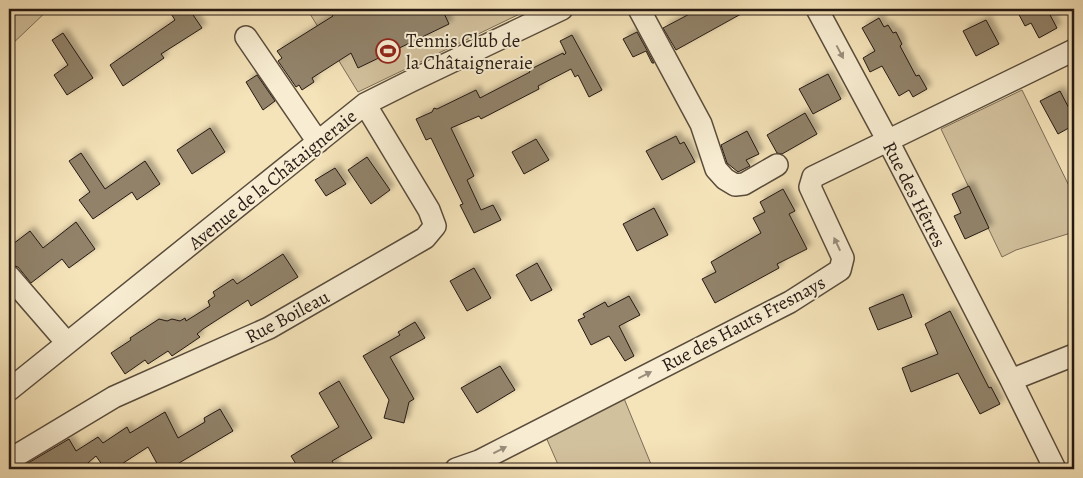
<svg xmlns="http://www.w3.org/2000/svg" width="1083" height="478" viewBox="0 0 1083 478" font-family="Alegreya,serif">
<defs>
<filter id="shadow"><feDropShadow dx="4.5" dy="-4.5" stdDeviation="2.5" flood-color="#0004"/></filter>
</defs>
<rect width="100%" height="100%" fill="#f5e3b9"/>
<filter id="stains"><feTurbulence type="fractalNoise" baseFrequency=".004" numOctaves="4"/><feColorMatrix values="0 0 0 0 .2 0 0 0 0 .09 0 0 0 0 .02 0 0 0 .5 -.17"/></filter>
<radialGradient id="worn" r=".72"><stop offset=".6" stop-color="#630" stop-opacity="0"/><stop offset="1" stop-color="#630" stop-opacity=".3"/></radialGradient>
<path fill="#d2c19d" stroke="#7c6d58" d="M9 9H49L9 47Z
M307 9H530L358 92Z
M1022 90 1074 196V232L1016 250 1002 257 941 129Z
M623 396 653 469H560L545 435Z"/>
<path fill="#918269" stroke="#251913" filter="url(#shadow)" d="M168 9H189L202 28 161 54 164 58 123 86 110 65 175 20Z
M329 9H442L449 24 358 68 351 53 312 78 314 82 302 90 299 85 296 87 278 61 282 58 277 51 333 16Z
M699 9H750L676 50 663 28Z
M1016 9H1057L1049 13 1057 28 1039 38 1031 23 1025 26Z
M879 18 884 27 888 25 893 33 896 32 902 44 900 46 916 76 919 75 927 89 913 97 909 90 899 96 882 66 870 72 863 58 875 51 862 28Z
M986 20 999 44 976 56 963 31Z
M637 32 654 63H652L646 51 633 57 623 39Z
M63 33 93 78 67 95 54 75 68 65 52 40Z
M572 35 602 90 589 97 578 75 575 77 571 69 538 86 539 89 481 119 479 116 451 128 474 176 467 180 481 210 493 205 501 220 474 233 460 205 463 204 431 138 426 140 416 119 432 112 434 108 437 109 476 90 480 98 530 72 529 70 563 53 564 55 566 53 560 41Z
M828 74 841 99 813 114 799 89Z
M257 75 275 101 263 110 246 82Z
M1060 91 1074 118V125L1058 134 1040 101Z
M805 113 817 134 782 154 777 153 767 135Z
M210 128 225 152 192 174 177 150Z
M747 131 759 154 746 160 750 166 738 172 727 163 721 145Z
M676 136 680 144 684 142 695 162 662 180 646 151Z
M536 139 549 160 524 174 512 152Z
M81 153 105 189 145 161 160 184 137 200 132 192 93 219 79 200 90 192 69 161Z
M367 157 390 190 371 204 348 170Z
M335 168 346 184 326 196 315 180Z
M969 186 989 228 965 239 954 216 961 213 952 194Z
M783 189 795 211 789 214 807 249 777 264 779 268 715 303 702 279 716 272 711 262 761 233 753 218 765 212 760 202Z
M654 208 668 235 637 251 623 224Z
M76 222 95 249 69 268 62 259 31 283 18 267 9 264V247L30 231 43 248Z
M283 254 298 277 251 306 248 300 203 329 197 334 200 337 172 356 168 351 148 364 145 360 125 374 111 353 131 340 130 338 159 319 167 321 172 319 180 321 185 318 186 321 210 306 208 301 215 296 213 292 233 279 237 284Z
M537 263 552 290 531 301 516 275Z
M474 268 491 298 467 311 450 281Z
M903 294 912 317 878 330 869 308Z
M629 296 640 315 619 326 634 356 625 361 609 336 591 345 578 320 585 317 583 314 605 302 608 307Z
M950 311 989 388 991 387 1000 404 980 414 958 373 911 392 902 368 938 354 925 324Z
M415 322 425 338 390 357 414 399 409 402 404 423 384 418 389 400 363 356 400 335 398 332Z
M500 366 515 390 477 413 461 388Z
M339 381 372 438 332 461 337 469H299L291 456 339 427 319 393Z
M220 409 233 431 169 469H160L148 447 114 469H105L96 456 81 469H18L69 439 76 451 98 437 103 443 127 427 130 433 165 412 178 438 205 422 204 418Z"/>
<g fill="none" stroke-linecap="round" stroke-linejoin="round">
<g stroke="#594c3c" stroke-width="24">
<path id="minor" d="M639 9 701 124 716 169 725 179 735 185 744 184 777 165
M817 9 888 141 1011 380
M246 37 318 142
M9 276 67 343
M9 390 365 104 411 81 562 9
M9 460 114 397 269 328 425 238 435 226 429 210 365 104
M456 469 479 461 790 302 840 270 843 258 810 187 813 177 1074 50
M1055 469 1011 380 1074 355"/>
</g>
<use href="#minor" stroke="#f8edd2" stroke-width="21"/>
</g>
<defs><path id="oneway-solid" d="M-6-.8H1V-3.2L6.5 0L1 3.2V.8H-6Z" transform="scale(1.25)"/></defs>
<g fill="#998e7c">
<use href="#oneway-solid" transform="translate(840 52) rotate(62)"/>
<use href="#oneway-solid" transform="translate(837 244) rotate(-115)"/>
<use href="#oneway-solid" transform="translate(645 375) rotate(-27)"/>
<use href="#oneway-solid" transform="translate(500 450) rotate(-27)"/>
</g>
<defs>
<g id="stadium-ring" transform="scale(1.25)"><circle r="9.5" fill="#f8edd2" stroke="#8f2418" stroke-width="1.5"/><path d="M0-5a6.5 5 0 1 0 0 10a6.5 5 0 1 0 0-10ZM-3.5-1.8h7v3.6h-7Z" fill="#8f2418"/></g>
</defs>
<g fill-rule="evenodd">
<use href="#stadium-ring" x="388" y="51"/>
</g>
<g text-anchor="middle" stroke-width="4" stroke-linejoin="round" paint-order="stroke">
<g font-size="19" fill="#251913" stroke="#f8edd2" text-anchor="start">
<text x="406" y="47">Tennis Club de<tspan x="406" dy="22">la Châtaigneraie</tspan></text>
</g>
<g font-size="19" fill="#251913" stroke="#f8edd2">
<text transform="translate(272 179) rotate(-39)" y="7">Avenue de la Châtaigneraie</text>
<text transform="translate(915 194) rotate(63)" y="7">Rue des Hêtres</text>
<text transform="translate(287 316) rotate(-28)" y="7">Rue Boileau</text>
<text transform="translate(743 323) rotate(-28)" y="7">Rue des Hauts Fresnays</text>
</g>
</g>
<rect width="1083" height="478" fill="none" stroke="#f5e3b9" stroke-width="30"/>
<rect x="10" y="10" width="1063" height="458" fill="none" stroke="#251913" stroke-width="2.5"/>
<rect x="15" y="15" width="1053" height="448" fill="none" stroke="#251913"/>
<rect width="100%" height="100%" filter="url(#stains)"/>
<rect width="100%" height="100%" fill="url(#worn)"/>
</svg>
